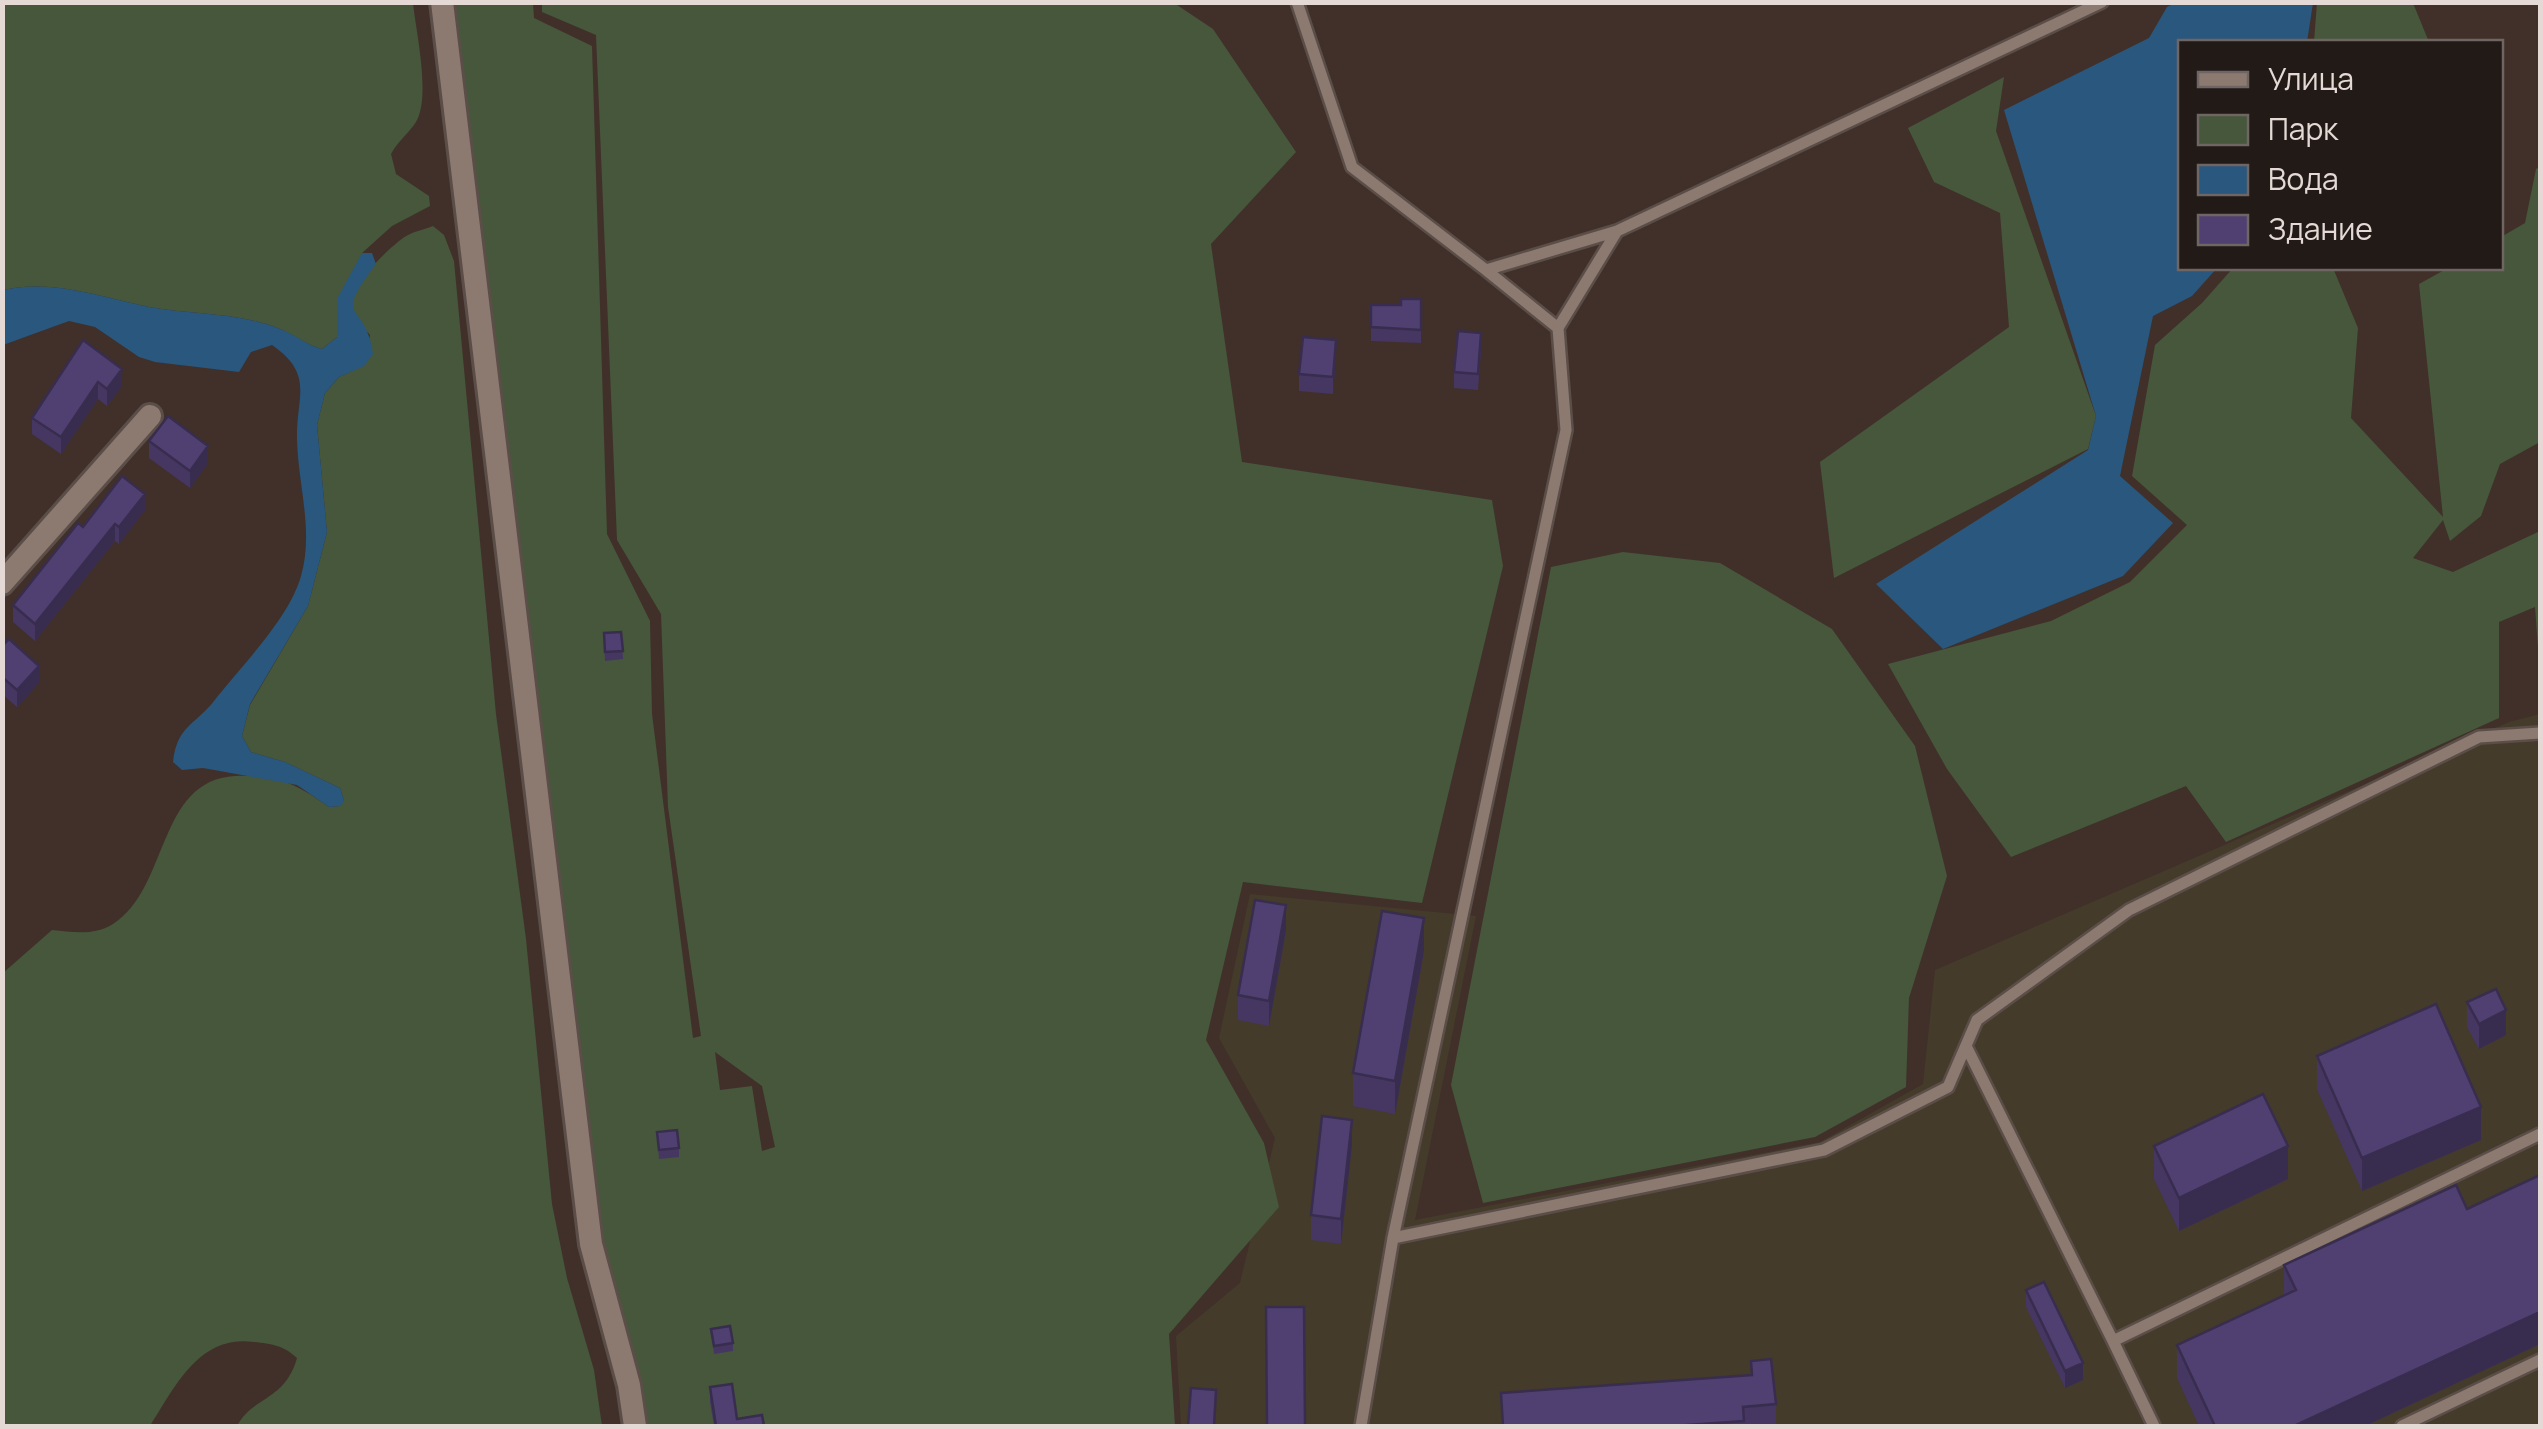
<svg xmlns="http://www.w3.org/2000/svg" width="2543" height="1429" viewBox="0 0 2543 1429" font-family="Manrope,sans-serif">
<rect width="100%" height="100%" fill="#403029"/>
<path fill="#443b2a" d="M2540 714V1426H1181L1176 1336 1240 1283 1275 1138 1219 1038 1250 894 1476 916 1415 1220 1820 1142 1923 1084 1935 970 2509 722Z"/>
<path fill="#46573b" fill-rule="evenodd" d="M2317 2 2413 3 2429 42H2314Z
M2 3H413C416 32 431 97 416 122 409 133 398 141 391 154L396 174 429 196 430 206 392 226 362 253 337 337 322 349C306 345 295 335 280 329 239 312 191 315 149 307 100 297 53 279 3 290Z
M442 3H533L534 18 592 46 607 534 650 621 652 714 693 1038 701 1036 668 807 661 614 617 540 596 35 542 12V3H1174L1213 29 1296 152 1211 244 1242 462 1492 500 1503 566 1422 903 1243 882 1206 1040 1264 1143 1279 1207 1169 1334 1175 1426H635L591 1243ZM715 1052 762 1086 775 1147 762 1151 752 1086 720 1090Z
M2004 77 1996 131 2096 416 2088 449 1834 578 1820 462 2009 327 2000 213 1934 182 1908 128Z
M2540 167V442L2500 464 2481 516 2450 541 2443 520 2413 558 2453 572 2540 531V675L2535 607 2499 622V718L2226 842 2186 786 2011 857 1947 769 1888 664 2051 621 2130 582 2187 525 2132 476 2155 345 2202 303 2233 268H2333L2358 328 2351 418 2443 517 2419 284 2448 268H2500L2501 237 2525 223 2536 169Z
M433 226 444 235 454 261 496 714 526 939 552 1204 567 1278 594 1370 602 1426H237C253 1396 285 1401 297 1358 283 1345 272 1344 254 1342 199 1334 175 1387 150 1426H3V973L52 930C73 932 94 936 113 924 169 889 157 780 235 776 276 774 297 784 329 807L340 806 344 800 340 788 285 762 251 752 242 736 250 705 308 606 327 532 317 425 325 393 339 377 364 365 370 335C363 326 349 313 351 300 353 283 389 248 403 238 411 232 423 230 433 226Z
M1623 552 1720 563 1832 629 1915 746 1947 876 1909 998 1906 1087 1815 1137 1483 1203 1451 1085 1551 567Z"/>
<path fill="#29577e" d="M2175 3H2313L2307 42H2180V268H2217L2192 296 2153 316 2120 476 2173 523 2123 576 1943 649 1876 584 2088 450 2096 416 2004 110 2149 38 2167 7Z
M362 253H372L376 264C330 325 366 299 373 354L364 366 339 377 325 393 317 425 327 532 308 606 250 704 242 736 251 752 285 762 340 788 344 800 341 806 329 807 297 785 203 768 182 770 173 762C177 726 194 726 214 701 241 666 289 619 301 576 314 531 298 485 297 439 296 396 315 375 272 345L251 352 239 372 155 362 139 357 95 327 69 321 3 345V290C53 279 100 297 149 307 191 315 239 312 280 329 295 334 306 345 322 349L337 337 338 297Z"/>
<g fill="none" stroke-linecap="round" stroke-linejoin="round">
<g stroke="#5b4e48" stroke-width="16">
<path id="service" d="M1297 2 1352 167 1486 270
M2102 2 1617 231 1558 328 1566 430 1393 1238 1824 1150 1948 1087 1977 1020 2129 910 2479 737 2540 733
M1558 328 1486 270 1617 231
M1966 1046 2113 1341
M1361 1426 1393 1238
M2154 1426 2113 1341 2540 1134
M2402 1426 2540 1360"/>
</g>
<g stroke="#5b4e48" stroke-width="28">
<path id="minor" d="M442 2 591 1244 629 1385 635 1426
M2 583 150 416"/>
</g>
<use href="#service" stroke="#8c7a71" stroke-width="11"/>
<use href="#minor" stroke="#8c7a71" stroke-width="22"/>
</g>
<path fill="#453761" d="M1421 299V343L1371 341V305H1401Z
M1481 350 1478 390 1454 388V372Z
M1336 357 1333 394 1299 391V374Z
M122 369V386L107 406 98 399 61 454 32 434V418Z
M149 441 208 463 190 488 149 458Z
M145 510 119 544 115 541 35 641 13 622V605L83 527Z
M621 632 623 659 605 661 604 633Z
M2 646 39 683 17 707 2 694Z
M1286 930 1269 1026 1238 1020V995Z
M1424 951 1395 1114 1353 1106V1073Z
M2467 1002 2506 1035 2479 1049 2467 1027Z
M2317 1056 2481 1140 2362 1191 2317 1089Z
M657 1132 679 1148V1157L659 1159Z
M1352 1145 1341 1244 1311 1240V1215Z
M2154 1146 2288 1179 2179 1231 2154 1179Z
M2467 1209 2540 1344 2365 1426H2199L2177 1378V1345L2284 1295V1265Z
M2026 1290 2083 1380 2065 1388 2026 1307Z
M711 1329 733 1343V1351L714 1354Z
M1751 1361 1776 1404V1426H1501V1393L1751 1375Z
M710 1387 737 1419 764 1426H714L710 1402Z"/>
<path fill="#382d4f" d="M1336 340V357L1333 394V377Z
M122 369V386L107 406V389Z
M98 382V399L61 454V437Z
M208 446V463L190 488V471Z
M145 494V510L119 544V527Z
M115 524V541L35 641V624Z
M39 666V683L17 707V690Z
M1286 905V930L1269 1026V1001Z
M1424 918V951L1395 1114V1081Z
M2506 1010V1035L2479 1049V1024Z
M2481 1107V1140L2362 1191V1158Z
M1352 1120V1145L1341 1244V1219Z
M2288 1146V1179L2179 1231V1198Z
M2540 1312V1344L2365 1426H2294Z
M2083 1363V1380L2065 1388V1371Z"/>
<path fill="#504071" stroke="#382d4f" stroke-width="2.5" d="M1401 299H1421V330L1371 327V305H1401Z
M1458 331 1481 333 1478 374 1454 372Z
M1303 337 1336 340 1333 377 1299 374Z
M83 340 122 369 107 389 98 382 61 437 32 418Z
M168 416 208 446 190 471 149 441Z
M122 476 145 494 119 527 115 524 35 624 13 605 78 523 83 527Z
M621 632 623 651 605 652 604 633Z
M9 639 39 666 17 690 2 677V646Z
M1255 900 1286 905 1269 1001 1238 995Z
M1382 911 1424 918 1395 1081 1353 1073Z
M2496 989 2506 1010 2479 1024 2467 1002Z
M2436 1004 2481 1107 2362 1158 2317 1056Z
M2263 1094 2288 1146 2179 1198 2154 1146Z
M1322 1116 1352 1120 1341 1219 1311 1215Z
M677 1130 679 1148 659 1150 657 1132Z
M2540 1175V1312L2294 1426H2215L2177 1345 2296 1290 2284 1265 2456 1185 2467 1209Z
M2044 1282 2083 1363 2065 1371 2026 1290Z
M1266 1307H1304L1305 1426H1267Z
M730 1326 733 1343 714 1346 711 1329Z
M1771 1359 1776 1404 1743 1407 1744 1421 1673 1426H1503L1501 1393 1752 1375 1751 1361Z
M732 1384 737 1419 762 1415 764 1426H716L710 1387Z
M1191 1388 1216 1390 1214 1426H1188Z"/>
<rect width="2543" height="1429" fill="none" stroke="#e4d9d4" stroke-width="10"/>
<rect x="2178" y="40" width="325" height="230" fill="#211a17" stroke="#6f6663" stroke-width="2.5"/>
<rect x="2198" y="72" width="50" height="15" fill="#8c7a71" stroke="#6f6663" stroke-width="2.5"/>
<text x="2268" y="90" font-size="30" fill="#e4d9d4">Улица</text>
<rect x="2198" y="115" width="50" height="30" fill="#46573b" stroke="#6f6663" stroke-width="2.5"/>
<text x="2268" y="140" font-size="30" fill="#e4d9d4">Парк</text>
<rect x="2198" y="165" width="50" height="30" fill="#29577e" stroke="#6f6663" stroke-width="2.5"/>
<text x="2268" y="190" font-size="30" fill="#e4d9d4">Вода</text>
<rect x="2198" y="215" width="50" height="30" fill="#504071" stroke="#6f6663" stroke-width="2.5"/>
<text x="2268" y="240" font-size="30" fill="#e4d9d4">Здание</text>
</svg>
